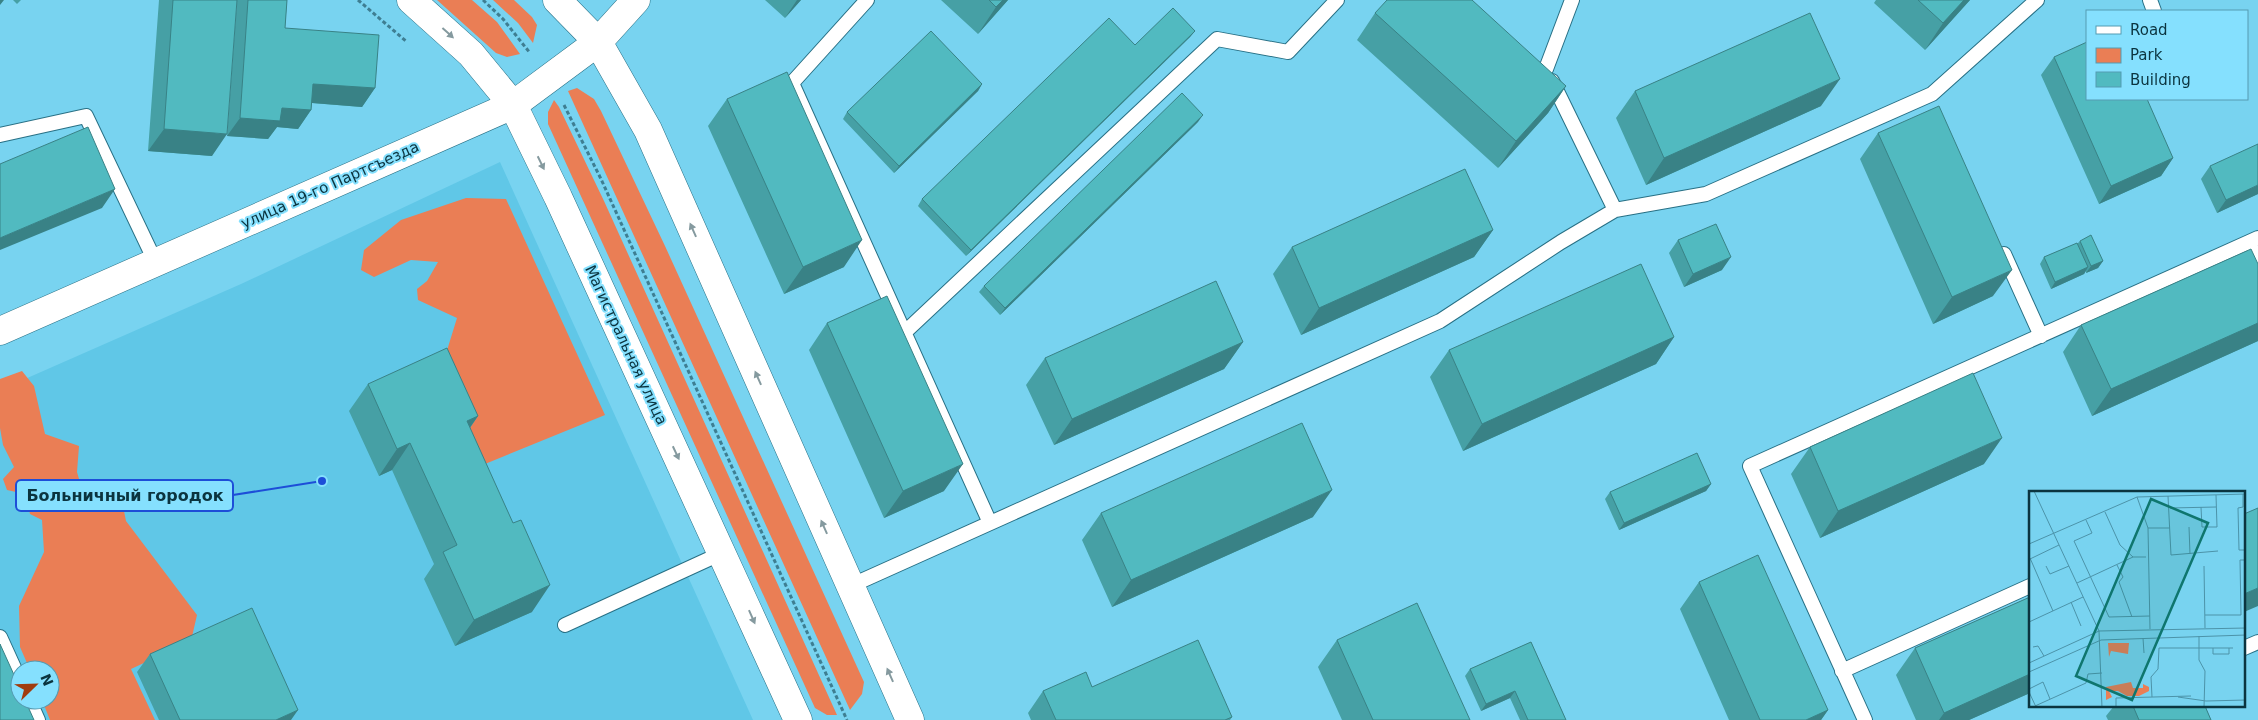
<svg xmlns="http://www.w3.org/2000/svg" width="2258" height="720" viewBox="0 0 2258 720" font-family="'DejaVu Sans',sans-serif">
<rect width="100%" height="100%" fill="#78d3f0"/>
<path fill="#60c7e7" fill-rule="evenodd" d="M500 162 753 720H0V390L241 284ZM20 670H50V700H20Z"/>
<path fill="#ea7e55" d="M437 0H472L497 22 520 54 507 57 496 53Z
M493 0H514L532 17 537 25 533 43 518 23Z
M577 88 594 99 601 111 665 246 864 682 862 694 850 710 568 91Z
M554 100 559 107 604 201 837 715H827L815 708 548 124V112Z
M466 198 506 199 605 415 485 464 440 373 457 318 418 300 417 289 427 281 438 262 411 260 374 277 361 270 364 250 401 220Z
M22 371 34 386 45 434 79 446 77 472 84 496 122 501 126 521 197 615 191 641 131 669 155 720H50L42 700H50V670H30L20 647 19 606 44 552 42 520 30 514 25 494 7 490 3 479 14 467 3 445 0 428V379Z"/>
<g fill="none" stroke-linecap="round" stroke-linejoin="round">
<g stroke="#287085" stroke-width="16">
<path id="lane" d="M867 0 792 83 990 523
M2150 0 2154 11
M1546 69 1572 0
M1552 81 1615 210
M0 135 86 116 155 261
M2251 242 2258 259
M2004 254 2041 336
M904 333 1217 39 1288 52 1337 0
M850 586 1440 321 1561 242 1615 210 1706 194 1932 94 2037 0
M565 625 722 553
M0 637 20 681
M2244 648 2258 642
M1842 671 2030 586
M29 700 38 720
M1865 720 1750 466 2258 238"/>
</g>
<g stroke="#287085" stroke-width="29">
<path id="street" d="M411 0 471 54 513 105 558 197 798 720
M557 0 598 42 648 130 910 720
M0 331 513 105 598 42 636 0"/>
</g>
<path stroke="#3e7e92" stroke-width="3" stroke-dasharray="4 2.5" stroke-linecap="butt" d="M358 0 407 42
M483 0 503 19 530 53
M564 105 601 179 847 720"/>
<use href="#lane" stroke="#fff" stroke-width="14"/>
<use href="#street" stroke="#fff" stroke-width="28"/>
</g>
<path fill="#46a0a5" d="M13 0H21L17 4Z
M159 0H237L212 156 148 151Z
M237 0H287L285 28 375 88 362 107 312 103 311 110 298 129 277 127 268 139 227 136Z
M765 0H801L785 18Z
M941 0H1008L978 34Z
M1876 0H1970L1925 50 1874 3Z
M1375 13 1566 86 1548 113 1498 168 1357 40Z
M1195 31 1190 37 966 256 918 206 922 199 1135 45Z
M2054 57 2173 158 2161 176 2099 204 2041 75Z
M982 84 978 91 894 173 843 119 847 112Z
M1635 91 1821 106 1646 185 1616 118Z
M727 99 844 267 784 294 708 126Z
M1198 122 1000 315 979 292 984 286Z
M1878 133 1993 296 1933 324 1860 159Z
M2210 166 2258 194 2217 213 2201 179Z
M1493 230 1474 257 1301 335 1273 274 1292 247Z
M1678 240 1722 270 1684 287 1669 253Z
M2080 241 2103 261 2098 268 2086 273V271L2084 274 2051 289 2040 264 2044 257 2078 243Z
M2258 264V341L2092 416 2063 352 2081 325Z
M827 323 944 491 884 518 809 350Z
M1674 337 1656 364 1463 451 1430 377 1449 350Z
M1243 342 1224 369 1054 445 1026 385 1045 358Z
M368 384 478 416 470 428 532 612 455 646 424 579 434 564 392 470 379 476 349 411Z
M1810 447 1984 464 1820 538 1791 474Z
M1711 484 1706 491 1619 530 1605 499 1610 492Z
M1101 513 1313 517 1112 607 1082 540Z
M1699 582 1828 710 1821 720H1729L1680 609Z
M2030 597V693L1969 720H1916L1896 675 1915 648Z
M1337 640 1470 720H1342L1318 667Z
M1531 642 1566 720H1520L1510 698 1481 711 1465 676 1470 669Z
M150 654 291 720H159L137 672Z
M1092 687 1232 717 1230 720H1031L1028 713 1043 691Z
M2114 706H2205L2211 720H2108L2106 716Z"/>
<path fill="#398286" d="M0 0H4L0 5Z
M797 0H801L785 18Z
M1003 0H1008L978 34 996 7Z
M1964 0H1970L1925 50 1943 23Z
M1195 31 1190 37 966 256 971 250Z
M1840 79 1821 106 1646 185 1664 158Z
M313 84 375 88 362 107 300 102Z
M982 84 978 91 894 173 899 166Z
M1566 86 1548 113 1498 168 1516 141Z
M282 108 311 110 298 129 277 127 268 139 227 136 240 118Z
M1203 115 1198 122 1000 315 1005 308Z
M164 129 227 134 212 156 148 151Z
M2173 158 2161 176 2099 204 2111 186Z
M2258 185V194L2217 213 2226 200Z
M115 189 102 208 0 250V238Z
M1493 230 1474 257 1301 335 1319 308Z
M862 240 844 267 784 294 803 267Z
M1731 257 1722 270 1684 287 1693 274Z
M2103 261 2098 268 2086 273 2091 266Z
M2088 267 2084 274 2051 289 2055 282Z
M2012 270 1993 296 1933 324 1952 297Z
M2258 323V341L2092 416 2111 389Z
M1674 337 1656 364 1463 451 1482 424Z
M1243 342 1224 369 1054 445 1072 419Z
M478 416 459 443 467 421Z
M2002 438 1984 464 1820 538 1838 511Z
M410 443 392 470 379 476 397 449Z
M963 464 944 491 884 518 903 491Z
M1711 484 1706 491 1619 530 1624 523Z
M1332 490 1313 517 1112 607 1131 580Z
M550 585 532 612 455 646 474 620Z
M2258 588V606L2244 612V594Z
M2030 674V693L1969 720H1939L1944 713Z
M1515 691 1510 698 1481 711 1486 704Z
M298 710 291 720H276Z
M1828 710 1821 720H1806Z"/>
<path fill="#51bac0" stroke="#398286" d="M173 0H237L227 134 164 129Z
M248 0H287L285 28 379 35 375 88 313 84 311 110 282 108 280 121 240 118Z
M989 0H1003L996 7Z
M1387 0H1472L1566 86 1516 141 1375 13Z
M1918 0H1964L1943 23Z
M1173 8 1195 31 971 250 922 199 1109 18 1135 45Z
M1810 13 1840 79 1664 158 1635 91Z
M931 31 982 84 899 166 847 112Z
M2087 42V99H2147L2173 158 2111 186 2054 57Z
M787 72 862 240 803 267 727 99Z
M1182 93 1203 115 1005 308 984 286Z
M1939 106 2012 270 1952 297 1878 133Z
M88 127 115 189 0 238V164Z
M2258 144V185L2226 200 2210 166Z
M1465 169 1493 230 1319 308 1292 247Z
M1716 224 1731 257 1693 274 1678 240Z
M2091 235 2103 261 2091 266 2080 241Z
M2077 243 2088 267 2055 282 2044 257Z
M2251 249 2258 264V323L2111 389 2081 325Z
M1641 264 1674 337 1482 424 1449 350Z
M1216 281 1243 342 1072 419 1045 358Z
M887 296 963 464 903 491 827 323Z
M447 348 478 416 467 421 513 523 521 520 550 585 474 620 443 552 457 545 410 443 397 449 368 384Z
M1973 373 2002 438 1838 511 1810 447Z
M1302 423 1332 490 1131 580 1101 513Z
M1697 453 1711 484 1624 523 1610 492Z
M2258 508V588L2244 594V514Z
M1758 555 1828 710 1806 720H1760L1699 582Z
M2030 597V674L1944 713 1915 648Z
M1417 603 1470 720H1373L1337 640Z
M252 608 298 710 276 720H180L150 654Z
M1198 640 1232 717 1225 720H1056L1043 691 1086 672 1092 687Z
M1531 642 1566 720H1528L1515 691 1486 704 1470 669Z
M0 644 20 688V700H25L34 720H0Z
M2133 706H2205L2211 720H2139Z"/>
<defs><path id="oneway-solid" d="M-6-.8H1V-3.2L6.5 0L1 3.2V.8H-6Z" transform="scale(1.25)"/></defs>
<g fill="#859a9f">
<use href="#oneway-solid" transform="translate(448 33) rotate(42)"/>
<use href="#oneway-solid" transform="translate(541 163) rotate(64)"/>
<use href="#oneway-solid" transform="translate(693 230) rotate(-114)"/>
<use href="#oneway-solid" transform="translate(758 378) rotate(-114)"/>
<use href="#oneway-solid" transform="translate(676 453) rotate(65)"/>
<use href="#oneway-solid" transform="translate(824 527) rotate(-114)"/>
<use href="#oneway-solid" transform="translate(752 617) rotate(66)"/>
<use href="#oneway-solid" transform="translate(890 675) rotate(-114)"/>
</g>
<g text-anchor="middle" stroke-width="4" stroke-linejoin="round" paint-order="stroke">
<g font-size="15" fill="#0b343f" stroke="#85e0fe">
<text transform="translate(330 185) rotate(-24)" y="5">улица 19-го Партсъезда</text>
<text transform="translate(626 345) rotate(65)" y="5">Магистральная улица</text>
</g>
</g>
<g transform="translate(2029 491)">
<rect width="216" height="216" fill="#78d3f0"/>
<path d="M79 152H100L99 163 82 160 80 166ZM102 191 104 197H114V193L120 196V200L110 205H98L89 200H80L83 206 77 209V196Z" fill="#ea7e55"/>
<path fill="none" stroke="#4c93a9" stroke-width="1" d="M5 0 70 140 73 217M214 3V16L209 17 210 59H217M139 5 142 64 189 60M108 6 119 37 121 138M172 16 173 36H188L187 4M141 17 187 16M76 21 91 54 104 66M57 29 63 42 45 50 80 126 121 125M160 36 161 63M119 37H141M0 53 108 6 217 3M1 67 24 120M1 68 30 54M88 74 94 86 90 91 103 126M17 75 21 83 40 75M175 75 176 137M48 92 104 66H117M42 111 52 135M176 124H212L211 69H217M0 131 54 106M170 145V169L176 180 175 217M114 147 115 162M4 156 9 155 15 165M184 157V163H200V157M0 172 70 140 217 137M0 181 72 149 217 144M0 198 14 191 21 208M0 201 7 216M123 206 122 186 129 178 130 157H204M149 206 177 210 217 209M6 215 57 192 59 183 73 182M87 217V207L162 205"/>
<path fill="#0f766e" fill-opacity="0.15" stroke="#0f766e" stroke-width="2.5" d="M122 8 179 32 103 209 47 185Z"/>
<rect width="216" height="216" fill="none" stroke="#0b343f" stroke-width="2.5"/>
</g>
<path fill="none" stroke="#1d4ed8" stroke-width="2" d="M322 481L233 495"/>
<circle fill="#1d4ed8" stroke="#85e0fe" stroke-width="2" cx="322" cy="481" r="5"/>
<rect fill="#85e0fe" stroke="#1d4ed8" stroke-width="2" x="16" y="480" width="217" height="31" rx="5"/>
<g font-size="16" text-anchor="middle" font-weight="bold" fill="#0b343f">
<text x="125" y="501">Больничный городок</text>
</g>
<rect x="2086" y="10" width="162" height="90" fill="#85e0fe" stroke="#549bb2"/>
<rect x="2096" y="26" width="25" height="8" fill="#ffffff" stroke="#549bb2"/>
<text x="2130" y="35" font-size="15" fill="#0b343f">Road</text>
<rect x="2096" y="48" width="25" height="15" fill="#ea7e55" stroke="#549bb2"/>
<text x="2130" y="60" font-size="15" fill="#0b343f">Park</text>
<rect x="2096" y="72" width="25" height="15" fill="#51bac0" stroke="#549bb2"/>
<text x="2130" y="85" font-size="15" fill="#0b343f">Building</text>
<g transform="translate(35 685) rotate(67)"><circle r="24" fill="#85e0fe" stroke="#549bb2"/>
<path d="M0-4L9 19L0 12L-9 19Z" fill="#a13c0e"/>
<text y="-8" font-size="14" font-weight="bold" text-anchor="middle" fill="#0b343f">N</text>
</g>
</svg>
